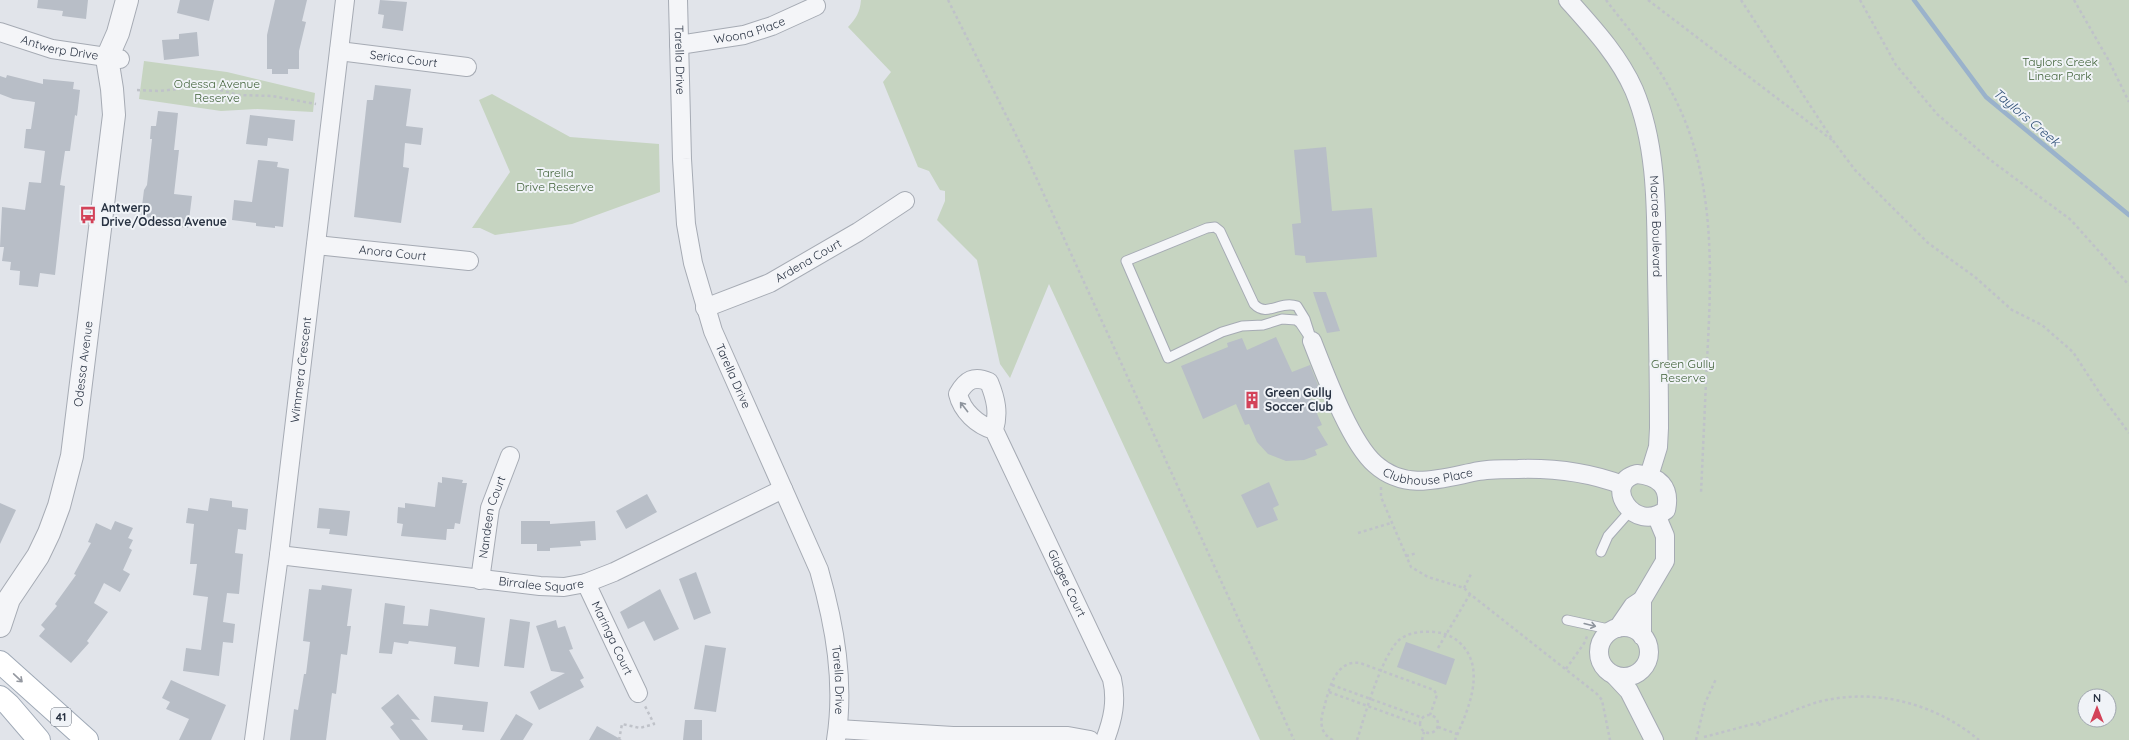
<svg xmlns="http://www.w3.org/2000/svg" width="2129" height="740" viewBox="0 0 2129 740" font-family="Quicksand,sans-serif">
<rect width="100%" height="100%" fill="#e1e4ea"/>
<path fill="#c6d4c1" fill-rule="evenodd" d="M861 0H2129V740H1260L1049 284 1010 378 1000 364 977 260 937 220 945 201V191L940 190 929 171 918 167 883 82 891 72 848 27C856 19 860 12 861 0ZM2085 696H2109V720H2085Z
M144 61 227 72 315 93 313 112 257 109 221 111 139 99Z
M492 94 570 137 659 144 660 192 572 224 495 235 480 228H472L510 172 479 100Z"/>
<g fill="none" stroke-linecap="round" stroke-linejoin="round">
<path stroke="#9ab2cb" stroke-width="4.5" d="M1914 0 1986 97 2129 215"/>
</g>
<path fill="#b8bec7" d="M38 0H88L86 19 62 16 63 11 37 8Z
M180 0H214L209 21 177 13Z
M275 0H307L302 21 306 22 299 51V69H288V74H272V69H267V35Z
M380 0 407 2 403 31 382 28 384 15 378 14Z
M197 32 199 56 164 60 162 40 179 39V34Z
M7 75 43 84V79L74 82 73 89 80 90 77 116 75 115 70 151H65L60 185 65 186 55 275 40 273 38 287 19 285 20 271 10 270 11 262 2 261 4 247H0L2 207 25 210 29 182 41 183 45 151 24 148 26 129H31L35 102 13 99 0 94V76L6 78Z
M375 85 411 89 406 126 423 128 421 145 405 143 403 167 409 168 401 223 354 217 367 100H373Z
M158 111 178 113 174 150H179L174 194 192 196 188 228 140 222 144 190 147 185 152 139H150L151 126H156Z
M250 115 295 120 293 141 268 138 267 146 246 144Z
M1326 147 1332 211 1372 208 1377 257 1306 263 1305 256 1295 255 1292 224 1301 223 1294 150Z
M258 160 278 162 277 167 289 169 283 227 275 226V228L256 226V223L232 220 234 200 252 202Z
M1313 292H1326L1340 331 1327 333Z
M1276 337 1292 372 1310 365 1320 390 1309 395 1322 425 1317 427 1328 445 1315 450 1317 455 1304 460 1286 461 1268 454 1257 442 1249 424 1245 425 1236 404 1203 419 1181 366 1228 347 1227 343 1242 338 1247 350Z
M442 477 463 480 462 483H467L460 524 455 523 454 529H447L446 540 401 536 403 524 397 523 398 507 405 508V503L435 507 438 482 442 483Z
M1269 482 1279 505 1273 508 1278 520 1257 528 1241 495Z
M647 494 657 512 626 529 616 511Z
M210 498 232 501V507L248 509 246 530 238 529 235 553 243 554 239 594 227 593 223 622 235 624 233 643 223 642 219 676 183 671 186 648 201 650 208 597 193 595 197 564H190L194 524 186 523 188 508 208 511Z
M0 503 16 510 0 544Z
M319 508 350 511 347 536 329 534 330 529 317 528Z
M115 521 133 528 128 538 133 540 129 548 132 550 123 570 130 574 120 592 104 583 94 603 108 612 87 641 89 643 71 663 39 636 45 629 41 625 57 606 55 604 76 575 74 574 91 543 88 542 96 523 111 530Z
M521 521H550V524L595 521 596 540 580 541 581 546 550 548V551H537V544H521Z
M696 572 711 613 694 620 679 579Z
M322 585 352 589 347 626H351L347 655 341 654 336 694 332 693 326 740H290L294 709 298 710 304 674H306L310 642 303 641 309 589 321 590Z
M660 589 679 629 654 641 644 621 628 629 620 612Z
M385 603 405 606 403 624 428 626 430 609 485 618 479 667 454 664 456 647 409 641 408 644 394 642 392 654 379 653Z
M510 619 530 622 524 668 504 666Z
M556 620 558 628 565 626 573 649 569 650 584 678 580 680 584 687 539 710 530 692 565 673 551 671 536 626Z
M1406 642 1455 659 1446 685 1397 667Z
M705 645 726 648 716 712 694 709Z
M171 680 226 705 211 740H179L189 719 166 709 170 702 162 698Z
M398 694 420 720 411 719 428 740H400L390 727 394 724 381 708Z
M434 696 488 702 484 732 462 730 463 725 431 722Z
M516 714 533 724 523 740H500Z
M685 720H702V740H683Z
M597 726 622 740H589Z"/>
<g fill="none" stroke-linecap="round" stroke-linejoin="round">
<g stroke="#a6abb4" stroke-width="11">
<path id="service" d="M1215 227 1220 231 1254 304C1267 318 1280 300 1297 306L1305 319 1312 341 1300 323 1296 320 1282 319 1263 325 1242 326 1222 332 1168 358 1126 261 1207 228Z
M1601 552 1608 536 1631 510
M1567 620 1613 630"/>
</g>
<g stroke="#a6abb4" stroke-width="20">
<g id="minor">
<path id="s1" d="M678 0 682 159 686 224 693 263 713 331 819 570C835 626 845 683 836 740"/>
<path id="s2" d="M1568 0C1593 28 1619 56 1634 90 1658 147 1656 213 1657 273 1658 325 1659 377 1659 428L1658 447 1649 476"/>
<path id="s3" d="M0 32 52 49 120 59"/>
<path id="s4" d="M679 45 744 35 772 26 816 6"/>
<path id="s5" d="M339 51 467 67"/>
<path id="s6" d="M316 245 469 261"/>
<path id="s7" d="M705 308 770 283 858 232 905 201"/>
<path id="s8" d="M1312 341C1325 374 1350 442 1375 464 1406 492 1442 478 1479 471 1491 469 1505 469 1518 469 1554 468 1588 472 1622 485"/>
<path id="s9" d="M994 430C977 425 962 411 958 394 966 380 974 375 989 382 996 399 999 413 994 430L1112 679C1117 701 1113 719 1105 740"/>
<path d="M1637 474C1659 476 1671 487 1666 510 1634 535 1601 483 1637 474Z"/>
<path id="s10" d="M279 555 540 586 564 587 586 583 614 572 783 489"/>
<path id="s11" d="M480 580 490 508 510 456"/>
<path id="s12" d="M586 583 638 693"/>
<path d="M1642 600V636"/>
<circle cx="1624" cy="652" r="25"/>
<path d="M1618 628 1633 606 1642 600 1665 561V536L1657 517"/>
<path d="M1615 676 1629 691 1654 740"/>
<path d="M838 729 953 736H1068L1090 740"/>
<path id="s13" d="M254 740 279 555 345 0"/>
</g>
</g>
<g stroke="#a6abb4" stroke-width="24">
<g id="tertiary">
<path id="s14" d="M0 626 9 599 38 556 49 533 59 506 72 456 114 115 112 89 107 58 118 33 127 0"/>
</g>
</g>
<g stroke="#9fa9b6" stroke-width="24">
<path id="primary" d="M0 662 87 740
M0 697 9 705 39 740"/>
</g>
<path stroke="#bfc2c9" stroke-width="2.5" stroke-dasharray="3 3" stroke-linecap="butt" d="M948 0 1023 149 1294 740
M1606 0C1628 29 1654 58 1671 91 1716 173 1712 270 1707 360 1705 405 1703 449 1701 493
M1648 0 1832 140
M1741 0 1834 142 1855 170 1928 243 1975 277 2012 310 2042 325 2073 352 2101 395 2129 433
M1860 0 1896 65 1937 114 1989 159 2071 220 2129 285
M2074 0 2109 61 2129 102
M137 90 159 91 206 86 238 95 272 96 316 104
M1381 487V497L1411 567 1428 577 1464 588 1470 594 1597 694 1602 700 1610 740
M1358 533 1391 523
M1406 556 1417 553
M1464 588 1471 574
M1438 648 1470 594
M1566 669 1585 642 1587 636
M1332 685 1423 718
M1329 692 1420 725
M1420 724a9 9 0 1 1 18 0a9 9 0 1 1-18 0Z
M1759 726 1761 722C1782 717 1801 706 1822 701 1877 688 1936 704 1979 740
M1438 727 1457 734
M1704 737 1761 722
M619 740 622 724 640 728 654 724 645 706
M1333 740C1323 735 1320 727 1322 715 1328 695 1333 659 1360 663L1434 690 1437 695 1430 715
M1357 740C1365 715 1381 657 1399 640 1409 632 1422 631 1434 632 1445 633 1453 636 1461 644 1487 670 1467 712 1455 740
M1422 740 1424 732
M1696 740 1705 703 1716 679"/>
<use href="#service" stroke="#f4f5f8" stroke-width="9"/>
<use href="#minor" stroke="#f4f5f8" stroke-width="18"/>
<use href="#tertiary" stroke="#f4f5f8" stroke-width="22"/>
<use href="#primary" stroke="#fff" stroke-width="22"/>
</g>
<defs><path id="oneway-shaft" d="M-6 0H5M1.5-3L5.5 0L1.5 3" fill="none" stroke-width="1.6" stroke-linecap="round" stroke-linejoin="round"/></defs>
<g stroke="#8e949d">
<use href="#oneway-shaft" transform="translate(964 407) rotate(-128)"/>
<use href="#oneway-shaft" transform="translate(1590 625) rotate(14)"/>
</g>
<use stroke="#9498a0" href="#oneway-shaft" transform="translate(18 678) rotate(43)"/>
<defs>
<g id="bus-bare" transform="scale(1.38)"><path d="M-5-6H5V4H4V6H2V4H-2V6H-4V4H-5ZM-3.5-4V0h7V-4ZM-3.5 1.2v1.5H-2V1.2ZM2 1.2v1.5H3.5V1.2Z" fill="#d34258" stroke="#f0f3f7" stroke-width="2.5" paint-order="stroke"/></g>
<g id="building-bare" transform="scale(1.38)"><path d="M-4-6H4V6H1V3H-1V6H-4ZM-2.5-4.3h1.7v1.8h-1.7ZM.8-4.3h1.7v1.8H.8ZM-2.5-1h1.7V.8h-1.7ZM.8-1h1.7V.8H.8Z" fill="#d34258" stroke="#f0f3f7" stroke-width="2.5" paint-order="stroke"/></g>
</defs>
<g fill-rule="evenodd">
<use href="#bus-bare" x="88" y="215"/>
<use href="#building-bare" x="1252" y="400"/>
</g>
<g text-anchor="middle" stroke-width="4" stroke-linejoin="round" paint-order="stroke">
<rect fill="#f0f3f7" stroke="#646c78" stroke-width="1" x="51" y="708" width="20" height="18" rx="3"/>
<g font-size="11" font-weight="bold" fill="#283242">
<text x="61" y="721">41</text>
</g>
<g font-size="12" fill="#283242" stroke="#f0f3f7">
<text dy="4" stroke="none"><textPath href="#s4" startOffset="72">Woona Place</textPath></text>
<text dy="4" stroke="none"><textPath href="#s3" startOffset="62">Antwerp Drive</textPath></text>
<text dy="4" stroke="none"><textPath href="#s5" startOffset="65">Serica Court</textPath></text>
<text dy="4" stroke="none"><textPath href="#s1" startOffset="60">Tarella Drive</textPath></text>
<text dy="4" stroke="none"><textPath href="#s2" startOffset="251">Macrae Boulevard</textPath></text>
<text dy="4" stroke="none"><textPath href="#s6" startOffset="77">Anora Court</textPath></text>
<text dy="4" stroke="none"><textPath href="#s7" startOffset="114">Ardena Court</textPath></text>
<text dy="4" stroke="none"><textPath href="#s14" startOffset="279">Odessa Avenue</textPath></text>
<text dy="4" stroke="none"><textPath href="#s13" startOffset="373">Wimmera Crescent</textPath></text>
<text dy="4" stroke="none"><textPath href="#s1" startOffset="384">Tarella Drive</textPath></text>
<text dy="4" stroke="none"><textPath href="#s8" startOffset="196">Clubhouse Place</textPath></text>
<text dy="4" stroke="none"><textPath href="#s11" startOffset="64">Nandeen Court</textPath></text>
<text dy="4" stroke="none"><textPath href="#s10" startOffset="264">Birralee Square</textPath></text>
<text dy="4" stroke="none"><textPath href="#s9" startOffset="310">Gidgee Court</textPath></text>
<text dy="4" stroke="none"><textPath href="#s12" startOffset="61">Maringa Court</textPath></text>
<text dy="4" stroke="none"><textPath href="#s1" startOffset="708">Tarella Drive</textPath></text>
</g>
<g font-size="12" fill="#3d5f35" stroke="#f0f3f7">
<text x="2060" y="66">Taylors Creek<tspan x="2060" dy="14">Linear Park</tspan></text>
<text x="217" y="88">Odessa Avenue<tspan x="217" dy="14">Reserve</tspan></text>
<text x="555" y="177">Tarella<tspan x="555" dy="14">Drive Reserve</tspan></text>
<text x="1683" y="368">Green Gully<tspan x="1683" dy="14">Reserve</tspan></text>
</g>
<g font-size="12" font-weight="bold" fill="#283242" stroke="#f0f3f7" text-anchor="start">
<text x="101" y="212">Antwerp<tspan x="101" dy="14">Drive/Odessa Avenue</tspan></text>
<text x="1265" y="397">Green Gully<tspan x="1265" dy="14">Soccer Club</tspan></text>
</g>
<g font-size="13" font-style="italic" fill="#315178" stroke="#f0f3f7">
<text transform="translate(2027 117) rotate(40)" y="5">Taylors Creek</text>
</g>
</g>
<g transform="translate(2097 708)"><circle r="19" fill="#f0f3f7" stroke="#a0a6af"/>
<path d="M0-3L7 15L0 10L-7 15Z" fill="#d34258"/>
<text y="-6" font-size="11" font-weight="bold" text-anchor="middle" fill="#283242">N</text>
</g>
</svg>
